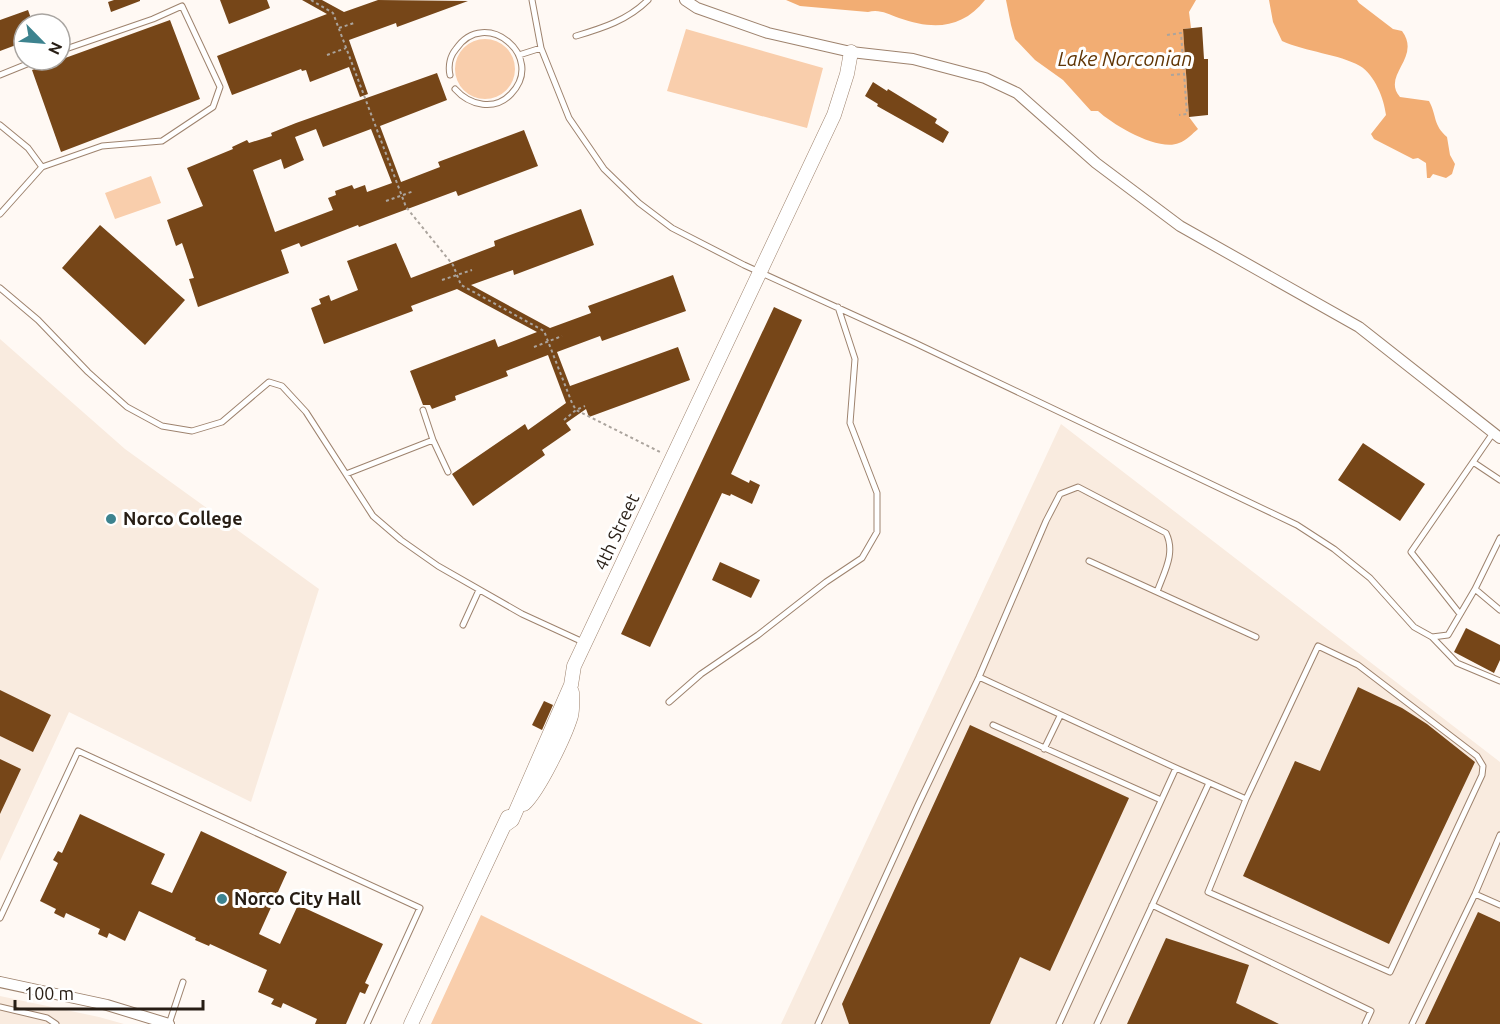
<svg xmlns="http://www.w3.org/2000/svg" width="1500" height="1024" viewBox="0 0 1500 1024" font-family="Ubuntu,sans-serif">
<rect width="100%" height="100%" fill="#fff9f4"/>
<path fill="#f9ebdf" d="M0 339 125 449 319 589 251 802 69 712 0 861Z
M1061 424 1500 762V1024H781Z
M0 996 99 1017 124 1024H0Z"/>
<path fill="#f9ceac" d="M686 29 823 68 807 128 667 91Z
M455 69a30 30 0 1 1 60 0a30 30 0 1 1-60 0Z
M151 176 161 203 115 219 105 193Z
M481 915 703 1024H431Z"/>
<path fill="#f2ad73" d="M786 0H985C962 29 933 30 899 18 887 14 880 9 868 12L800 6Z
M1006 0H1196L1189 12 1191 28 1183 29 1189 117 1198 129C1193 133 1186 141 1179 143 1159 152 1113 125 1098 111H1091L1063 80 1035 60 1015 39 1011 25Z
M1269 0H1357L1359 3 1393 29 1402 31C1422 58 1381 75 1400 97L1429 101C1437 116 1433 125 1447 137L1450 155 1455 164 1452 174 1446 178 1433 174 1430 178H1427L1426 163 1418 158 1413 159 1374 139 1371 134 1386 115C1384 99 1375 75 1360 66 1339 54 1306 52 1282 41L1273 22Z"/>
<path fill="#764618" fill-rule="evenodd" d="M114 0H140V1L111 12 108 2Z
M220 0H267L270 8 229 24Z
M302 0H322L344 12 378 0 468 1 397 27 396 23 349 40 368 94 360 97 349 67 310 82 306 70 302 71 301 69 232 95 217 56 327 14Z
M28 10 33 24H24V42L0 51V20Z
M170 20 200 99 61 152 32 70Z
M1202 27 1204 59H1208V115L1189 117 1183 29Z
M437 73 447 100 380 126 401 182 440 167 438 162 524 130 538 166 458 196 456 191 359 227 358 225 301 247 299 243 281 250 289 273 198 307 189 279 194 278 182 243 176 246 167 220 203 206 187 168 233 149 232 147 247 140 249 143 272 136 271 133 296 123ZM316 129 323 147 371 129 392 183 367 192 365 185 354 189 352 185 335 191 336 195 328 198 333 210 275 232 253 170 281 159 284 169 304 160 295 137Z
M873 82 887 91 888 89 937 119 935 123 949 132 943 143 877 106 878 104 865 96Z
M581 209 594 245 514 275 513 270 471 285 550 328 591 313 588 306 673 275 686 311 602 341 600 336 557 352 570 386 678 347 690 380 589 417 586 409 566 423 571 430 542 450 545 455 473 506 452 474 525 424 528 430 566 403 548 355 506 371 508 376 455 396 456 400 432 409 430 405H423L410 371 495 339 498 347 537 332 457 289 411 306 413 311 324 344 311 308 321 304 319 299 329 295 331 301 358 290 347 261 396 243 411 278 495 246 494 241Z
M100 225 185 300 145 345 62 268Z
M774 307 802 320 731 474 749 483 750 480 760 485 752 504 731 494 730 496 722 493 650 647 621 634Z
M1363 443 1425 484 1400 521 1338 480Z
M720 562 760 580 751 598 712 580Z
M1466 628 1500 645V660L1494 673 1454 652Z
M1358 687 1402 708 1427 724 1475 762 1389 944 1243 876 1295 761 1320 771Z
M0 690 51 715 33 752 0 736Z
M544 701 553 705 542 730 532 725Z
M970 725 1129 798 1050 971 1020 957 990 1024H849L842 1004Z
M0 759 21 769 0 814Z
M80 814 165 854 151 884 172 893 201 831 287 872 259 934 280 944 298 905 383 944 365 983 369 985 365 994 360 992 346 1024H315L317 1019 283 1003 281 1008 271 1004 274 999 258 992 267 970 210 944 209 946 195 940 196 938 139 911 125 941 109 933 107 938 98 934 100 929 66 913 64 918 54 913 56 909 40 901 58 863 53 860 58 851 62 853Z
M1478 912 1500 922V1024H1425Z
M1166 938 1249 965 1236 1003 1279 1024H1127Z"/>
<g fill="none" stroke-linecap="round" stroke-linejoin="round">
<g stroke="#9e836e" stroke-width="7">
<path id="service" d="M532 0 541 48
M576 36C603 28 628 20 648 0
M519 55 541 48 569 118 604 169 639 203 672 228 744 265 915 343 1297 525 1334 549 1370 578 1414 627 1432 637 1448 635 1475 589
M0 75 37 60
M450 75C448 66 450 56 456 49 485 6 547 57 511 94 495 111 470 106 455 89
M0 125 28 148 42 167 0 214
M42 167 102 146 162 141 213 107 220 87 182 6 153 19 60 51
M0 288 38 320 88 372 127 407 162 426 192 431 222 422 269 382 282 386 306 412 373 516 401 540 438 566 522 614 583 642
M433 440 448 472
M1473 462 1500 480
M346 474 433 440 423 410
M1500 538 1475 589 1500 610
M1089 561 1256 637
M1460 614 1411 552 1493 433
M463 625 479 590
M1432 637 1457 663 1500 681
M979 677 1176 768 1246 799 1208 892 1390 972 1482 775 1483 766 1477 756 1358 665 1318 646 1246 799
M669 702 701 674 758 635 826 582 862 558 877 532V493L850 423 855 359 838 307
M993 725 1161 800
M1044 749 1060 716
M1475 894 1500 905
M1152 905 1371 1011 1365 1024
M0 918 78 751 420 908 367 1024
M0 1007 47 1018 56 1024
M169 1024 183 982
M818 1024 918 805 979 677 1046 521 1060 494 1078 487 1166 533C1176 553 1164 572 1157 592
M1059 1024 1176 768
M1097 1024 1209 783
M1412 1024 1475 894 1500 835"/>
</g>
<g stroke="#9e836e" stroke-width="12">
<path id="minor" d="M685 0 697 8 768 33 851 52 913 59 985 78 1017 93 1096 163 1180 226 1359 327 1500 438
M0 982 107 1005 169 1024"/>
</g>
<g stroke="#9e836e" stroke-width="15">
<path id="tertiary" d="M524 804C539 790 565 736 571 716 573 708 572 699 572 692
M505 825 512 820 571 685 574 666 834 115 847 74 851 52
M411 1024 508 817"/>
</g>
<path stroke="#aba49d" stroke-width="2" stroke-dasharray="3 3" stroke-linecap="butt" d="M311 0 333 13 406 207 453 265 461 285 544 331 572 403 576 410 660 452
M339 28 354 23
M1167 35 1181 33 1187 114 1179 115
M327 55 346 48
M1171 75 1184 74
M386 201 414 191
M442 280 472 270
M534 347 562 336
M564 420 576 410 585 406"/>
<use href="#service" stroke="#fff" stroke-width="5"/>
<use href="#minor" stroke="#fff" stroke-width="10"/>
<use href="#tertiary" stroke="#fff" stroke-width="14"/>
</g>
<g fill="#3d838f" stroke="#fff" stroke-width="2">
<circle cx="111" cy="519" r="6"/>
<circle cx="222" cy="899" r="6"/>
</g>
<g text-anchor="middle" stroke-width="6" stroke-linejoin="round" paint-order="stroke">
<g font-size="18" font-weight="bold" fill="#271d14" stroke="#fff" text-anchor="start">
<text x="123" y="525">Norco College</text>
<text x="234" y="905">Norco City Hall</text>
</g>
<g font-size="18" fill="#271d14" stroke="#fff">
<text transform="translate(617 532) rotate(-65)" y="6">4th Street</text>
</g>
<g font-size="20" font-style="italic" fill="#603505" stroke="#fff">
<text x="1125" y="66">Lake Norconian</text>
</g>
</g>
<g transform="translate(42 42) rotate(115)"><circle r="28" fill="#ffffff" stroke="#a9a5a1" stroke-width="1.5"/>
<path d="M0-4.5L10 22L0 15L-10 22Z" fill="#3d838f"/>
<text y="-9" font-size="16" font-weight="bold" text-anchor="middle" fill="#271d14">N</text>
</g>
<path d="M15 1000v9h188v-9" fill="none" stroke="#271d14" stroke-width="3"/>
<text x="24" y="1000" font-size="18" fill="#271d14" stroke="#ffffff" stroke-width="4.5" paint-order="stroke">100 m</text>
</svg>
